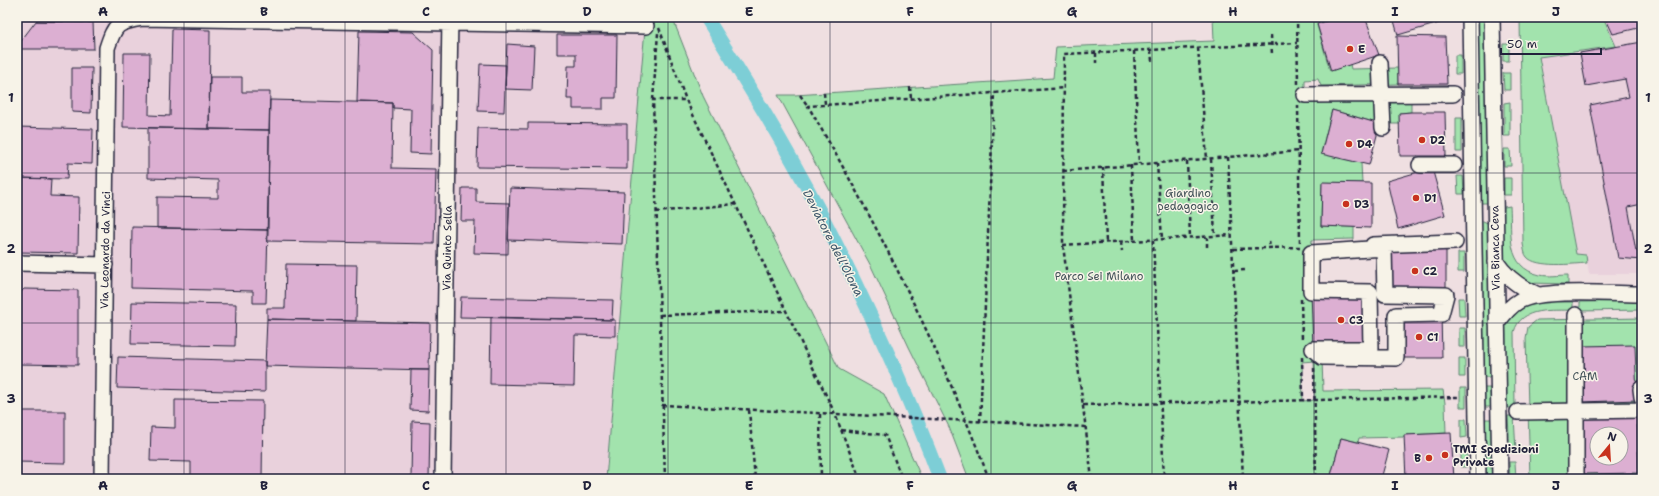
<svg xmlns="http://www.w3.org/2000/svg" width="1659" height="496" viewBox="0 0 1659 496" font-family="'Shantell Sans',sans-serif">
<rect width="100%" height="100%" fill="#efdfe1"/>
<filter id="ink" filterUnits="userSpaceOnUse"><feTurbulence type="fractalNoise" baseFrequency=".025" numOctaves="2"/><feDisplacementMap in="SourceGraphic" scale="8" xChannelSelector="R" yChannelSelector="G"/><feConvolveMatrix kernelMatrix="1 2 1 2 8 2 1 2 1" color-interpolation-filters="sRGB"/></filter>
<g filter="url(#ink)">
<path fill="#e9d1dc" d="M27 17H646L606 479H17V30Z
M1603 17H1642V274H1589L1586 255 1576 254 1539 56 1616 46Z"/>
<path fill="#a2e3ad" stroke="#628274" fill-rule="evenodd" d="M646 17H672L703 96 839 369 884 394 922 479H606Z
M1213 17H1339L1317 25 1330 71 1350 64 1351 69 1398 68V84L1321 86 1318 79 1305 80V98L1411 101V112L1400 113V124H1380L1332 110 1321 153 1361 163 1362 183H1322L1321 226 1354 227V239L1312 240 1311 253 1313 349 1322 357 1323 391 1443 390 1445 403 1446 433 1405 435V437L1359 438 1358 442 1341 438 1330 479H969L949 427 909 347 872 268 778 95H795L1053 78 1056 47 1214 41ZM1314 361 1315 400 1303 401 1302 362Z
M1476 17H1488L1490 203H1479Z
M1520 17H1603L1616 46 1539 57 1576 254 1586 255 1587 263C1573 264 1536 268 1527 257 1524 254 1524 248 1523 244Z
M1503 44H1509V61H1503Z
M1455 55H1461V74H1455Z
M1503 73H1510V90H1504Z
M1510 102V136H1504V103Z
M1456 118H1462V152H1456Z
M1504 149H1510L1511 166H1504Z
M1457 176H1463L1464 194H1458Z
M1504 178H1511V195H1504Z
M1510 206C1512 234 1505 267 1540 275 1549 277 1559 275 1568 275V284L1529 283 1525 281 1505 264 1501 238 1503 234 1504 207Z
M1483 221 1490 224 1492 377H1482L1481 222Z
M1458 253H1464V272H1458Z
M1458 298H1464L1465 316H1459Z
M1642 301V310L1580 311V302Z
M1533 302H1573V310C1552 311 1521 306 1514 332L1515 408H1504L1502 334C1508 312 1513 311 1533 302Z
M1642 318V479H1530L1526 338 1528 327 1537 320ZM1597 434H1621V458H1597Z
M1459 328H1465V347H1459Z
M1459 358H1465V377H1459Z
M1460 388H1466V407H1460Z
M1484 388H1490L1491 407H1485Z
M1508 416H1514L1516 452H1510Z
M1461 419H1466L1467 437 1461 438Z
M1482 419H1493L1494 479H1483Z
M1461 449H1467V467H1461Z
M1509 462H1515L1516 479H1510Z"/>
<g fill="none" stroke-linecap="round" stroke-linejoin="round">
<path stroke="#7dced6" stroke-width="14" d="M706 17C745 80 784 143 818 208 863 296 905 386 940 479"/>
</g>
<path fill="#dcafd2" stroke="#22223b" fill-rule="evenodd" d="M39 17H93V22L36 21Z
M1339 17H1365L1379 55 1331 71 1317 24Z
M1393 17H1445L1446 21 1398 35Z
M1605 17H1642V27L1613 34Z
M36 21 93 22 94 49H17V46Z
M172 29 210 30 209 129 123 127 124 53H150L149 115 170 116Z
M359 31 413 32 433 50 431 154 410 153 411 109 393 108V103L357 102Z
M557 35H617L616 98H603V109H573V99H567L568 66H576V54H557Z
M1397 36 1445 37 1447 84H1398Z
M1642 42V204L1628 207 1636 251H1642V260L1618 258 1590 105 1629 97 1625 79 1586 86 1580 53Z
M507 44 534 46 532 90 505 89Z
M480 64 506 65 504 112 478 111Z
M72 68H92L91 113 72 112Z
M210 77H242V92H270L269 130 209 129Z
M270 100 393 103 392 168 436 169 434 244 267 241Z
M1332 110 1380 124 1369 165 1321 154Z
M1411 112H1445L1446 156H1400L1399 113Z
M528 123 627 124V169L477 167 478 128 528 129Z
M17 127 93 129 92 164 68 163 67 179 17 178Z
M148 128 269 130 268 230 157 228V197L218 198V180L148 178Z
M1432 168 1445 215 1398 229 1387 181Z
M17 178 51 179 50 196 79 197 78 253 17 252Z
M1322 182 1371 183V228L1321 226Z
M462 188H476V202L509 203 508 254 474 253 475 221H461Z
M510 188 624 192 622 244 508 240Z
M132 227 268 230 266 303H253V291L131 288Z
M1446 247V295L1385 294 1384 248Z
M286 264 357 265 356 321 267 319V308H285Z
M24 289 78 290V365L17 364V296Z
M1311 291 1370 292 1371 349H1313Z
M461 297 613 300 612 320 460 317Z
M132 302 236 304 235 346 131 344Z
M1441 314 1442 358H1396V315Z
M491 317 615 320V336L575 335 574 386 490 384Z
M267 319 430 323 429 370 265 366Z
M1635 345 1637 400 1582 402 1581 346Z
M118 357 265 361V392L117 388Z
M411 370H429L428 411 410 410Z
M175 400 263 401 262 479H191V462L150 461 151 427 175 428Z
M17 411H65V463L17 462Z
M1637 417 1639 473 1583 474V418ZM1597 434H1621V458H1597Z
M412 421 430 422 429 479H411Z
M1451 433 1454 479H1406L1404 435Z
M1341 438 1389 450 1381 479H1330Z"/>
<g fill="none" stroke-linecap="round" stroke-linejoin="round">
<g stroke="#22223b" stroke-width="18">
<path id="street" d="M1470 17 1478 479
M1492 17 1500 479
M1380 63 1383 128
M1305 95 1453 94
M1420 165H1454
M1373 245 1455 242
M1384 248 1385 294 1446 295 1441 314 1396 315V358L1322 357 1313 349H1371L1370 292 1311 291V253Z
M1496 262C1506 277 1519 287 1536 294
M17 263 105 265
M1497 323C1503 315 1510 306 1519 301 1542 288 1613 294 1642 294
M1641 389 1642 397
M1518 412 1642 410
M102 479 107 48C115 24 117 22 142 18L646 26
M443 479 450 17
M1576 479V315"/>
</g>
<path stroke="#22223b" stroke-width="2.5" stroke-dasharray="4 3" stroke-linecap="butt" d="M1297 17 1298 84
M659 28 686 100
M1271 35 1272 55
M1198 48 1207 159
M1151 50 1152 61
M1134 51 1139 164
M1096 53V63
M910 87 911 99
M824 93 825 104
M800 95 808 106
M653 100 658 33
M1298 105 1300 244
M1228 157 1243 479
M1211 159 1215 236
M1187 161 1190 238
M1157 163 1162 239
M1131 165 1134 241
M1103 167 1106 243
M1063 171 1299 151
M656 212 735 204
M1153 240 1164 479
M1269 241 1270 248
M1121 242 1122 251
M1063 245 1232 235
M1207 247V237
M1233 249 1300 247
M1234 271 1245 270
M1301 299 1302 340
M660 315 786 311
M1302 357 1303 401
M1314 368 1316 479
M662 405 1086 427
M1083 405 1458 397
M749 410 755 479
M820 414 821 479
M980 422 994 93
M841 430 885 435 902 479
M665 479 653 100H686L835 414 860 479
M989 479C940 349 878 225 808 106L1064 88
M1092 479 1063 245 1064 54 1297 43
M1249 479 1316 477"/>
<use href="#street" stroke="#f7f3e8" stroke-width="15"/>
</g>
</g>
<path fill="none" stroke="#22223b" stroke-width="1" stroke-opacity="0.55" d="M184 17V479M345 17V479M506 17V479M668 17V479M830 17V479M991 17V479M1152 17V479M1314 17V479M1476 17V479M17 173H1642M17 323H1642"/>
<g fill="#c8321e" stroke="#f7f3e8" stroke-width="1.5">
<circle cx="1350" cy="49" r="4"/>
<circle cx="1422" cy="140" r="4"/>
<circle cx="1349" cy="144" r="4"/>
<circle cx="1416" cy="198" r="4"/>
<circle cx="1346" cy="204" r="4"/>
<circle cx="1415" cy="271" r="4"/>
<circle cx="1341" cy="320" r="4"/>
<circle cx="1419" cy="337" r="4"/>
<circle cx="1445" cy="455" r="4"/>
<circle cx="1429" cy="458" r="4"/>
</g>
<g text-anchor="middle" stroke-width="3" stroke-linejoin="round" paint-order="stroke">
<g font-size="11" font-weight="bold" fill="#22223b" stroke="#f7f3e8" text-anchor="start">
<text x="1358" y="53">E</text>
<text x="1430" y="144">D2</text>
<text x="1357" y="148">D4</text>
<text x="1424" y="202">D1</text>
<text x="1354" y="208">D3</text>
<text x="1423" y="275">C2</text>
<text x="1349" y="324">C3</text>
<text x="1427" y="341">C1</text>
<text x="1453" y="453">TMI Spedizioni<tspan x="1453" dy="13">Private</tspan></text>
<text x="1421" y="462" text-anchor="end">B</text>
</g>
<g font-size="11" fill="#425258" stroke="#f7f3e8">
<text x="1188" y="197">Giardino<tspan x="1188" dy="13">pedagogico</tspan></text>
<text x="1099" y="280">Parco Sei Milano</text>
<text x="1585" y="380">CAM</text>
</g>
<g font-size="11" fill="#22223b" stroke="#f7f3e8">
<text transform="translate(447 248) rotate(-89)" y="4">Via Quinto Sella</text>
<text transform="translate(1495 248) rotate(-91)" y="4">Via Bianca Ceva</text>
<text transform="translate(105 250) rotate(-89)" y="4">Via Leonardo da Vinci</text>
</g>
<g font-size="12" font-style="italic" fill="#3d566a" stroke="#f7f3e8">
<text transform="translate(833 243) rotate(63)" y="4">Deviatore dell'Olona</text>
</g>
</g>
<rect width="1659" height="496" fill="none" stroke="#f7f3e8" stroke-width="44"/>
<g transform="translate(1609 446) rotate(18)"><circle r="19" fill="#f7f3e8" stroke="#a29fa3"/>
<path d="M0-3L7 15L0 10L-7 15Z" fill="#c8321e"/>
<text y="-6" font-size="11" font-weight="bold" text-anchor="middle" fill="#22223b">N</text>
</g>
<path d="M1501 48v6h100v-6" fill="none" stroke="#22223b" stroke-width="2"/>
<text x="1507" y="48" font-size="12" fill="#22223b" stroke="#f7f3e8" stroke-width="3" paint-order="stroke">50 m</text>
<rect x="22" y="22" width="1615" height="452" fill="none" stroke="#22223b" stroke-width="1.5"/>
<g font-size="13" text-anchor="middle" font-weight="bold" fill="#22223b">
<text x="103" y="16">A</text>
<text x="264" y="16">B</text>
<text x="426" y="16">C</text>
<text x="587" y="16">D</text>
<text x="749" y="16">E</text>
<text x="910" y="16">F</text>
<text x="1072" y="16">G</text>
<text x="1233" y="16">H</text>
<text x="1395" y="16">I</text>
<text x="1556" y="16">J</text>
<text x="11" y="102">1</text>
<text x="1648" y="102">1</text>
<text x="11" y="253">2</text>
<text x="1648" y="253">2</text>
<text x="11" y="403">3</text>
<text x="1648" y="403">3</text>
<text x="103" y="490">A</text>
<text x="264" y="490">B</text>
<text x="426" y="490">C</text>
<text x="587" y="490">D</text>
<text x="749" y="490">E</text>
<text x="910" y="490">F</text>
<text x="1072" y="490">G</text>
<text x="1233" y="490">H</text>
<text x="1395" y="490">I</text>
<text x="1556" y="490">J</text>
</g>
</svg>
